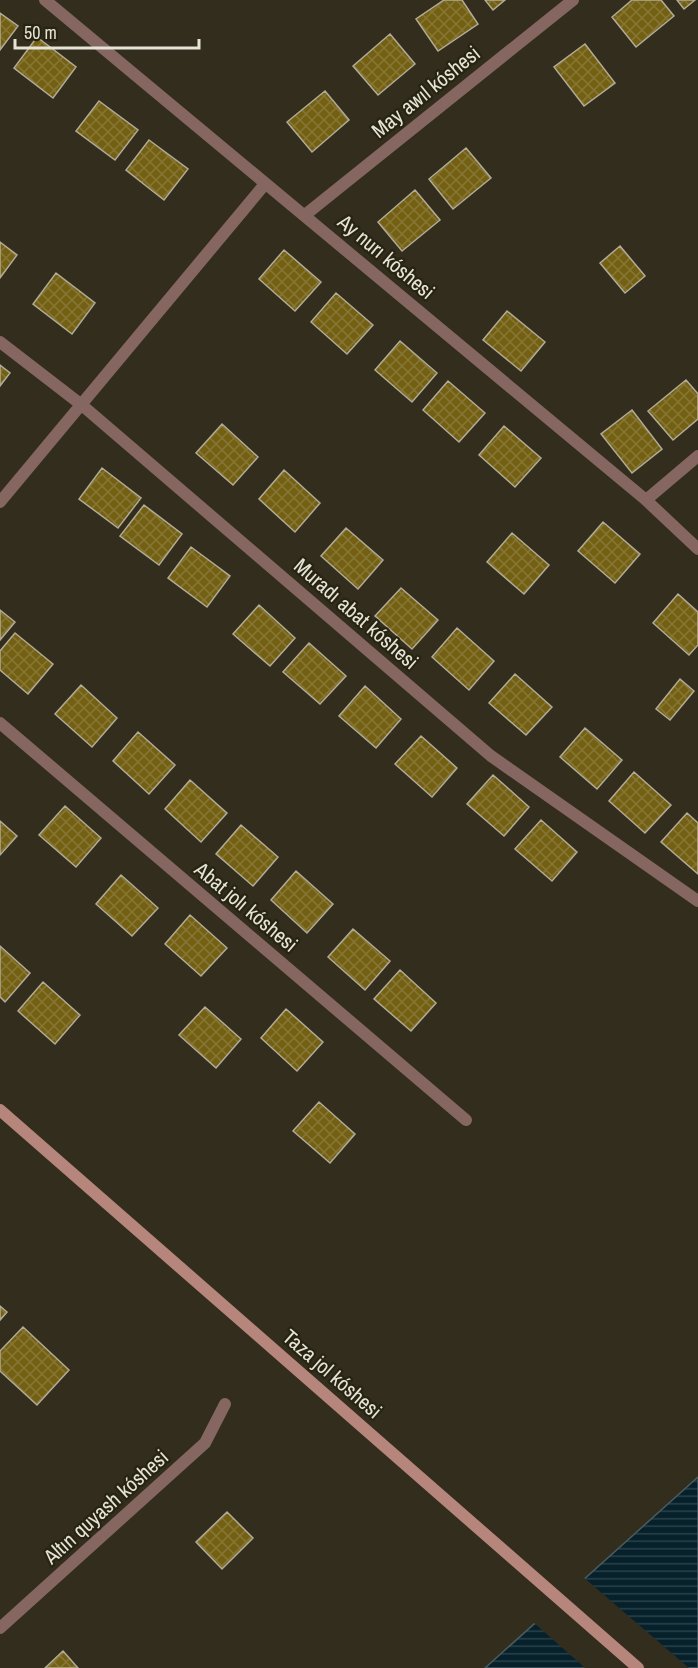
<svg xmlns="http://www.w3.org/2000/svg" width="698" height="1668" viewBox="0 0 698 1668" font-family="'Archivo Narrow',sans-serif">
<defs>
<pattern id="water-rules" width="6" height="5" patternUnits="userSpaceOnUse" patternTransform="scale(1.5)"><rect width="6" height="5" fill="#06212b"/><path d="M0 2.5h6" fill="none" stroke="#2a4149"/></pattern>
<pattern id="building-cross-hatch" width="8" height="8" patternUnits="userSpaceOnUse" patternTransform="scale(1.5)"><rect width="8" height="8" fill="#736013"/><path d="M0 0l8 8M0 8l8-8" fill="none" stroke="#877735"/></pattern>
</defs>
<rect width="100%" height="100%" fill="#322d1c"/>
<path fill="url(#water-rules)" stroke="#495b5f" stroke-width="1.5" d="M698 1477V1668H485Z"/>
<path fill="#322d1c" d="M582 1576 689 1668H585L532 1621Z"/>
<path fill="url(#building-cross-hatch)" stroke="#b1ab97" stroke-width="1.5" d="M444 0H462L478 24 438 51 416 19Z
M485 0H505L493 10Z
M632 0H661L674 16 636 47 612 17Z
M677 0H695L684 9Z
M0 13 18 26 0 50Z
M390 34 415 64 378 95 353 66Z
M37 37 76 67 53 98 14 68Z
M585 44 615 83 584 106 554 67Z
M325 91 349 120 312 152 287 122Z
M99 101 138 130 115 160 76 131Z
M149 140 188 169 164 200 126 170Z
M466 148 491 178 453 209 429 179Z
M415 190 440 220 402 251 378 222Z
M0 242 17 255 0 278Z
M620 246 645 276 625 293 600 263Z
M284 250 321 282 295 311 259 279Z
M56 273 95 303 72 334 33 304Z
M336 293 373 325 347 354 311 322Z
M507 311 545 342 521 371 483 340Z
M400 341 437 373 412 402 375 370Z
M0 365 10 373 0 386Z
M686 380 698 394V419L673 440 648 411Z
M448 381 485 413 459 442 423 410Z
M632 410 662 449 632 473 601 434Z
M222 424 258 457 233 485 196 453Z
M504 426 541 458 515 487 479 455Z
M102 468 141 498 118 528 79 499Z
M284 470 320 503 295 532 259 499Z
M144 505 182 534 159 565 120 536Z
M603 522 640 554 615 583 578 551Z
M346 528 383 560 358 589 321 556Z
M512 533 549 565 524 594 487 562Z
M191 547 230 576 207 607 168 578Z
M401 588 438 620 412 649 375 616Z
M678 594 698 612V645L689 655 653 623Z
M259 605 295 638 270 666 233 634Z
M0 610 15 622 0 640Z
M457 628 494 661 469 690 432 657Z
M15 633 53 664 28 694 0 670V651Z
M309 643 346 676 320 704 283 672Z
M515 674 552 707 526 735 489 703Z
M680 679 694 691 670 720 656 709Z
M81 685 117 718 92 747 55 714Z
M365 686 401 719 376 748 339 716Z
M585 728 622 760 597 789 560 757Z
M138 732 175 765 149 794 113 761Z
M421 736 457 768 432 797 395 764Z
M634 772 671 805 645 833 609 801Z
M493 775 529 807 504 836 467 804Z
M190 780 227 813 201 842 165 809Z
M65 806 101 838 76 867 39 835Z
M687 813 698 823V874L661 842Z
M541 820 577 852 552 881 515 849Z
M0 821 17 836 0 855Z
M241 825 278 857 253 886 216 854Z
M296 871 333 904 307 933 271 900Z
M121 875 158 908 132 936 96 904Z
M190 915 227 948 201 976 165 944Z
M353 929 390 961 365 990 328 957Z
M0 946 30 973 5 1002 0 997Z
M400 970 436 1003 411 1031 374 999Z
M43 982 80 1015 55 1044 18 1011Z
M205 1007 241 1039 216 1068 179 1035Z
M286 1009 323 1042 297 1071 261 1038Z
M319 1102 355 1134 330 1163 293 1131Z
M0 1306 7 1312 0 1320Z
M23 1327 69 1370 37 1405 0 1371V1351Z
M227 1512 253 1538 222 1569 196 1542Z
M63 1651 78 1668H45Z"/>
<g fill="none" stroke-linecap="round" stroke-linejoin="round">
<path stroke="#856660" stroke-width="12" d="M45 0 646 500 698 549
M305 215 573 0
M0 342 83 406 491 756 698 901
M646 500 698 456
M0 502 265 184
M0 723 466 1120
M0 1628 205 1443 225 1404"/>
<path stroke="#b6857b" stroke-width="12" d="M0 1110 638 1668"/>
</g>
<g text-anchor="middle" stroke-width="4.5" stroke-linejoin="round" paint-order="stroke">
<g font-size="21" fill="#e6e3d8" stroke="#282412">
<text transform="translate(426 92) rotate(-39)" y="7">May awıl kóshesi</text>
<text transform="translate(386 257) rotate(40)" y="7">Ay nurı kóshesi</text>
<text transform="translate(356 614) rotate(41)" y="7">Muradı abat kóshesi</text>
<text transform="translate(246 907) rotate(40)" y="7">Abat jolı kóshesi</text>
<text transform="translate(332 1374) rotate(41)" y="7">Taza jol kóshesi</text>
<text transform="translate(106 1507) rotate(-42)" y="7">Altın quyash kóshesi</text>
</g>
</g>
<path d="M15 39v9h184v-9" fill="none" stroke="#e6e3d8" stroke-width="3"/>
<text x="24" y="39" font-size="18" fill="#e6e3d8" stroke="#282412" stroke-width="4.5" paint-order="stroke">50 m</text>
</svg>
